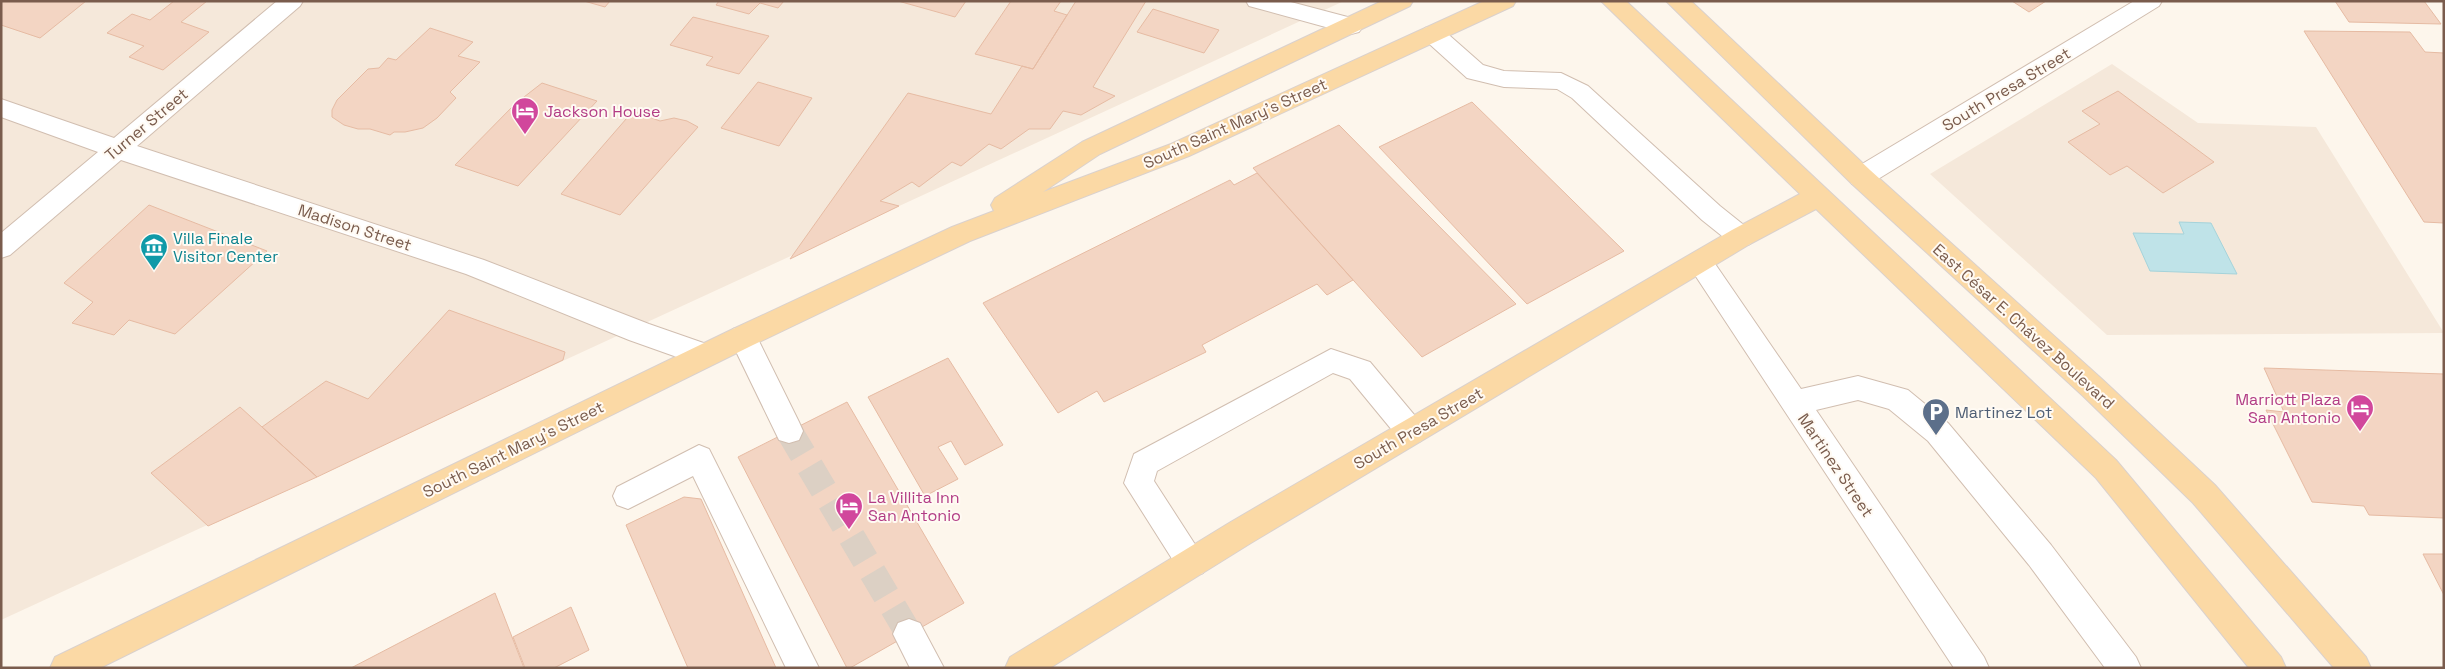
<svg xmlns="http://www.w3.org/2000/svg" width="2445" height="669" viewBox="0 0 2445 669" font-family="'Space Grotesk',sans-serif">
<rect width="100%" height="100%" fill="#fdf6ec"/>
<path fill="#f5e8da" d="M1 1H1344L1 620Z
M2112 64 2198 123 2316 127 2444 333 2107 335 1930 174Z"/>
<path fill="#bfe3e8" stroke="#a5d3da" d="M2179 222 2211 223 2237 274 2150 271 2133 233 2184 234Z"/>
<path fill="#f3d5c3" stroke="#e6bba3" d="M3 1H86L40 38 1 25V3Z
M174 1H207L181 22 209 32 163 70 129 57 144 46 107 33 132 14 150 20Z
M584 1H610L605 7Z
M719 1H784L778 8 760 3 749 14 716 5Z
M898 1H966L955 17Z
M1011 1H1061L1054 11 1067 15 1033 69 975 54Z
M1076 1H1146L1093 87 1115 96 1081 115 1063 111 1050 129H1029L1001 149 989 144 961 166 952 162 919 187 912 182 880 201 899 206 790 259 908 93 991 114 1022 66 1033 69Z
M2012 1H2046L2029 12Z
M2335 1H2424L2441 24 2349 22Z
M1153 9 1219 30 1204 53 1137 32Z
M693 17 769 36 739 74 706 65 713 57 670 45Z
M430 28 473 42 458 56 480 62 450 92 456 98 437 118 423 128 405 132H394L390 135 370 129H358L344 125 332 117V110L337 100 368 69 379 68 388 58 396 60Z
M2304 31 2410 32 2425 52 2444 53V223L2424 222Z
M758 82 812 98 779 146 721 128Z
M542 83 597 101 518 186 455 165 515 104Z
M2118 91 2214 162 2163 193 2127 166 2110 175 2068 142 2100 124 2082 111Z
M1472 102 1624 251 1527 304 1379 147Z
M633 111 660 121 674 118 687 121 698 127 620 215 561 194Z
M1339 125 1516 304 1422 357 1253 168Z
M1257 173 1353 280 1327 295 1317 284 1202 345 1206 352 1104 402 1097 391 1058 413 983 303 1230 180 1234 185Z
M149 205 267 251 175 334 129 320 114 335 72 323 93 302 64 283Z
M449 310 565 352 563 360 317 477 262 427 326 381 368 399Z
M948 358 1003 445 965 465 951 441 938 447 958 479 925 496 868 397Z
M2264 368 2444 374V518L2369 515 2364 506 2312 502 2266 410 2284 412Z
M847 402 964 603 850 668H847L738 457Z
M240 407 317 477 208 526 151 473Z
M684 497 701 499 776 668H688L626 525Z
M2423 554H2444V595Z
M495 593 524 668H351Z
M571 607 589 650 554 668H525L513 637Z"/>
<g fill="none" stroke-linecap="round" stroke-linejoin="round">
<path stroke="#dcd0c4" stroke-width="27" stroke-dasharray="27 14" stroke-linecap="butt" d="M789 431 909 634"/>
<g stroke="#d1beb0" stroke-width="2">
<path id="minor" d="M277 1H303L300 6 137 146 484 260 649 324 715 347 719 355 715 363 705 367 629 340 466 274 121 160 10 255 1 258V233L98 152 1 117V99L114 138Z
M1246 1H1287L1359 20 1363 26 1359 32 1351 34 1249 6Z
M2134 1H2162L2159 6 1870 184 1861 186 1852 184 1848 177 1852 170Z
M1433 26 1441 28 1483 65 1504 71 1561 73 1588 86 1720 206 1750 230 1754 237 1750 244 1741 247 1732 244 1702 220 1572 98 1557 89 1504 87 1467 78 1425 40 1421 34 1425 28Z
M1700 252 1709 255 1801 389 1858 376 1908 390 1948 423 2051 545 2136 657 2141 668H2105L2029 565 1928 441 1889 409 1858 400 1816 410 1984 657 1989 668H1954L1691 269 1687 262 1691 255Z
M743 326 753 329 799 422 803 431 799 440 789 443 779 440 729 337 733 329Z
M1331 349 1370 362 1421 423 1425 432 1421 441 1411 444 1401 441 1350 379 1333 373 1157 471 1154 481 1207 563 1203 573 1192 577 1181 573 1124 483 1134 454Z
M699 445 709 449 819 668H786L693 476 628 509 617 505 613 496 617 487Z
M909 619 920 623 944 668H910L893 634 898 623Z"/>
</g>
<g stroke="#dad1cd" stroke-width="2">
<path id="major" d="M1382 1H1413L1410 6 1100 154 1043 192 1171 144 1484 1H1516L1513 6 1189 156 970 241 753 345 100 668H50L55 657 733 329 952 227 994 211 991 205 995 198 1082 142Z
M1601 1H1626L2116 460 2281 657 2286 668H2249L2096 478 1816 209 1750 244 1251 543 1050 668H1005L1010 657 1229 523 1732 230 1800 194Z
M1666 1H1691L1870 170 2103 380 2215 485 2366 657 2371 668H2334L2193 503 2083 396 1852 184Z"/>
</g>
<use href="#minor" fill="#fff" fill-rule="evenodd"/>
<use href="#major" fill="#fbd9a5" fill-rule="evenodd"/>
</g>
<defs>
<g id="hotel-pin" transform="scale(1.4375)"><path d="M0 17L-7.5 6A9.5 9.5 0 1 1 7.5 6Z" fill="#d1479c" stroke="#fffaf3"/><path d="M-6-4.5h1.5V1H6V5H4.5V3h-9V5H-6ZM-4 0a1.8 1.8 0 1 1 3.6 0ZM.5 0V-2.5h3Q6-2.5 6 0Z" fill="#fff"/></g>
<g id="museum-pin" transform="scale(1.4375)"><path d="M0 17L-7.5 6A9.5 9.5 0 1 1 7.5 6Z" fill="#0f9aa8" stroke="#fffaf3"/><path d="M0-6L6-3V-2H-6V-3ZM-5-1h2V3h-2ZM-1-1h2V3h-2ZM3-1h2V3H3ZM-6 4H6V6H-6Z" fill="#fff"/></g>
<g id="parking-pin" transform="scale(1.4375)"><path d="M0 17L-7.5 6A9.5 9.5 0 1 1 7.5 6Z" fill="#5c6f8a" stroke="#fffaf3"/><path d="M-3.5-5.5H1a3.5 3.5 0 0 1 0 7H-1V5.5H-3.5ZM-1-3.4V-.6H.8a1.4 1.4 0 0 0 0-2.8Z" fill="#fff"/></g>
</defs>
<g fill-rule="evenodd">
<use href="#hotel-pin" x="525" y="111"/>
<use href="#museum-pin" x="154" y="247"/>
<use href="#hotel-pin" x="2360" y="408"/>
<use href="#parking-pin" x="1936" y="412"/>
<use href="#hotel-pin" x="849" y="506"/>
</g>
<g text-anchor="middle" stroke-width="4" stroke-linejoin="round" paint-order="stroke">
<g font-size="16" fill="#7a5c4d" stroke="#fffaf3">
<text transform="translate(2006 89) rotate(-31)" y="6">South Presa Street</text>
<text transform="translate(1235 123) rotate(-24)" y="6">South Saint Mary's Street</text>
<text transform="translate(146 124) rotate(-40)" y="6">Turner Street</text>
<text transform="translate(355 227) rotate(18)" y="6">Madison Street</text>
<text transform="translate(2024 326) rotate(42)" y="6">East César E. Chávez Boulevard</text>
<text transform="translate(1418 428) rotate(-30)" y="6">South Presa Street</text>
<text transform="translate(513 449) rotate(-26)" y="6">South Saint Mary's Street</text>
<text transform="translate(1836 465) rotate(56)" y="6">Martinez Street</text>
</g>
<g font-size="16" fill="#b23c85" stroke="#fffaf3" text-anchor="start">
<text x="544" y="117">Jackson House</text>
<text x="2341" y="405" text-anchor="end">Marriott Plaza<tspan x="2341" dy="18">San Antonio</tspan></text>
<text x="868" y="503">La Villita Inn<tspan x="868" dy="18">San Antonio</tspan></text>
</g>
<g font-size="16" fill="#0d838f" stroke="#fffaf3" text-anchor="start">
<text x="173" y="244">Villa Finale<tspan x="173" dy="18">Visitor Center</tspan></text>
</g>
<g font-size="16" fill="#4e5e75" stroke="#fffaf3" text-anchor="start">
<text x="1955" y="418">Martinez Lot</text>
</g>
</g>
<rect width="2445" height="669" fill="none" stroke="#7a5c4d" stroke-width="5"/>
</svg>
